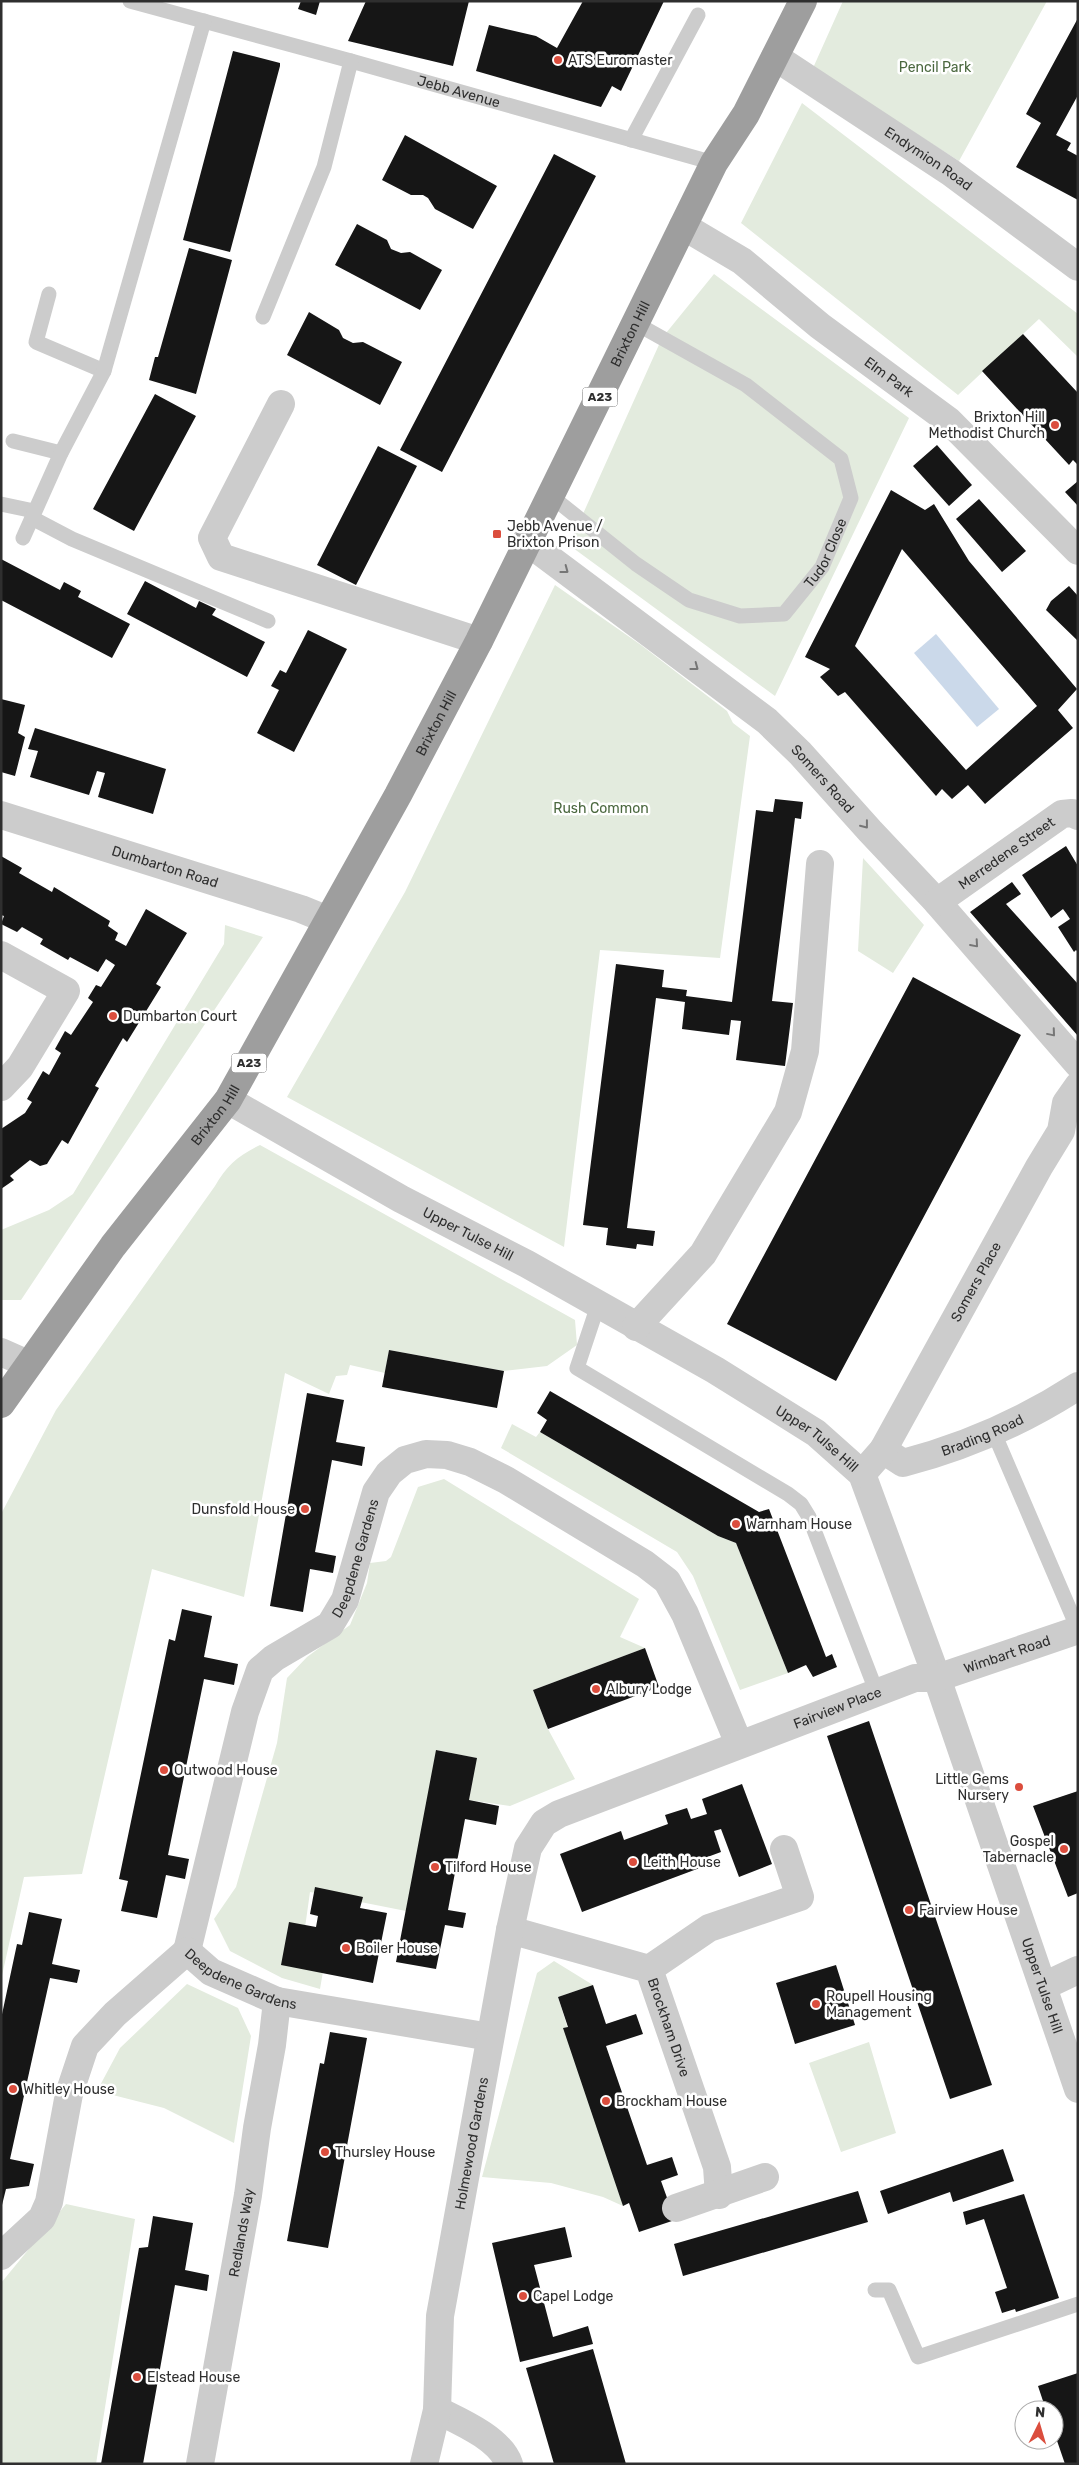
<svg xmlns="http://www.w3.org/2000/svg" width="1079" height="2465" viewBox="0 0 1079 2465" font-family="Rubik,sans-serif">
<rect width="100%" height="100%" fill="#fff"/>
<path fill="#e3ebde" d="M843 1H1047L959 161 813 68Z
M802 103 1078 314V357L1039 319 958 395 741 223Z
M714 274 909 418 775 696 569 545 662 338Z
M555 585 641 645 727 711 733 723 750 736 720 958 600 950 564 1247 287 1097 405 892Z
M863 858 924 925 893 973 858 951Z
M225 925 263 937 21 1300H1V1230L49 1210 73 1194 224 944Z
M260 1145 575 1320 577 1345 547 1366 504 1371 389 1350 385 1373 350 1365 347 1375 336 1376 329 1394 285 1373 244 1597 152 1569 82 1874 24 1877 1 1980V1514L56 1410 215 1186C226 1166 239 1155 260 1145Z
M512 1424 536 1437 540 1432 718 1536 736 1543 788 1673 740 1690 693 1576 677 1552 501 1448Z
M444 1479 639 1599 620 1637 645 1648 533 1690 548 1729 575 1779 510 1806 469 1800 476 1758 437 1750 406 1911 310 1892 302 1949 326 1954 320 1989 282 1978 230 1951 214 1919 236 1887 277 1743 287 1678 307 1657 350 1625 367 1583 370 1563 386 1561 391 1557 418 1487Z
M554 1961 593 1985 558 1997 623 2206 603 2197 551 2183 482 2177 537 1973Z
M187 1984 238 2008 251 2036 234 2143 164 2108 97 2091 120 2048Z
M869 2042 896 2133 841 2152 809 2063Z
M66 2204 135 2219 96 2464H1V2283Z"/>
<path fill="#cbd9ea" d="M936 634 999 709 977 727 914 653Z"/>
<path fill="#161616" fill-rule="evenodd" d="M301 1H320L316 15 298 9Z
M366 1H469L453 66 348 41Z
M583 1H664L621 91 612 86 601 107 476 71 489 25 536 36 557 48Z
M1078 18V95L1056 135 1071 143 1067 150 1078 156V200L1016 167 1041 123 1026 114Z
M233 51 280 63V66L230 252 183 240Z
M405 135 497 186 473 229 435 209 428 198 423 195H411L382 180Z
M554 154 596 176 442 472 400 450Z
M357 224 387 240 391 249 401 253 410 252 442 270 420 310 335 265Z
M189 248 232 260 196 394 149 380 155 357H158Z
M309 312 339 330 343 338 353 343 363 342 402 362 380 405 287 355Z
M1023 334 1078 393V465L1073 460 1069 465 982 371Z
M155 394 196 416 134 531 93 509Z
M937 445 972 485 949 506 913 466Z
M378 446 417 466 356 585 317 565Z
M1078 481V506L1065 492Z
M891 490 925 510 934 504 969 561 1077 689 1058 710 1073 728 985 804 968 785 952 799 942 789 936 796 845 692 838 696 820 677 830 669 805 657ZM902 549 1037 706 966 770 855 646Z
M979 499 1026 551 1002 572 956 519Z
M1 559 60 590 64 582 81 591 78 597 130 624 112 658 1 600Z
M145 581 196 608 199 601 216 609 212 615 265 642 247 677 127 614Z
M1069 586 1078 596V641L1046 610 1051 601Z
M308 630 347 649 294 752 257 733 279 690 271 686 280 670 286 673Z
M1 699 25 705 18 733 25 737 15 776 1 772Z
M35 728 166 769 153 814 98 797 105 773 97 771 89 795 30 777 38 751 28 749Z
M775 799 803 802 801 819 795 818 772 1001 793 1003 785 1066 736 1060 741 1021 731 1020 729 1035 682 1029 685 1002 656 998 627 1228 655 1231 653 1246 637 1244 636 1249 606 1245 608 1228 583 1225 616 964 664 970 662 987 687 990 686 996 732 1002 756 810 773 812Z
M1066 846 1078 866V952L1076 950 1074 952 1058 927 1070 919 1066 913 1063 909 1051 918 1022 875Z
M1 856 22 868 19 873 52 892 54 887 110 921 108 926 118 933 115 940 126 946 146 909 187 933 156 984 161 987 127 1042 123 1038 95 1086 99 1088 68 1144 62 1140 47 1164 40 1166 30 1160 10 1176 14 1180 1 1189V1129L25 1113 32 1102 27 1099 43 1071 49 1075 61 1053 55 1049 65 1031 71 1035 93 1002 88 998 96 985 101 987 115 965 106 959 98 972 70 957 68 960 40 944 43 939 22 927 17 932 1 924 4 916 1 915Z
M1012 882 1021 894 1006 904 1078 984V1036L970 912Z
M913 977 1021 1035 836 1381 727 1324Z
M389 1350 504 1371 497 1408 382 1387Z
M550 1391 759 1512 769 1509 826 1657 832 1654 837 1667 813 1677 806 1665 788 1673 736 1543 718 1536 540 1432 547 1420 537 1413Z
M307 1393 344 1400 336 1442 365 1447 362 1466 332 1460 315 1552 336 1556 333 1573 310 1569 303 1612 270 1606Z
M182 1609 212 1616 204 1657 238 1664 234 1685 204 1679 168 1855 189 1859 185 1879 166 1875 157 1918 121 1911 128 1881 119 1879 169 1639 175 1641Z
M645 1648 659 1687 548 1729 533 1690Z
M869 1721 992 2085 950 2099 827 1736Z
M436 1750 477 1758 469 1800 499 1806 496 1825 465 1819 448 1910 466 1913 463 1928 445 1925 436 1969 396 1962Z
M742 1784 772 1864 739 1877 721 1829 714 1831 721 1852 702 1859 705 1866 582 1912 560 1854 621 1831 624 1840 668 1824 665 1815 687 1808 691 1819 707 1814 702 1799Z
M1078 1791V1893L1068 1897 1033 1806Z
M315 1887 363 1897 360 1908 387 1913 373 1983 281 1965 289 1922 316 1927 318 1916 310 1914Z
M29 1912 62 1919 52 1964 80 1970 77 1983 50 1978 10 2159 34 2164 29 2186 6 2189 2 2205 1 2019 17 1944 22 1945Z
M836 1965 855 2025 795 2044 776 1983Z
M593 1985 606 2024 636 2014 643 2034 606 2046 647 2165 672 2157 678 2175 661 2181 675 2220 639 2232 629 2203 623 2206 563 2028 568 2027 558 1997Z
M330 2032 367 2038 328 2248 287 2241 320 2063 324 2064Z
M1003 2149 1014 2181 953 2202 950 2192 888 2214 880 2191Z
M858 2191 868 2222 683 2276 674 2244Z
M1024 2194 1059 2298 1016 2312 1015 2309 1002 2313 995 2292 1007 2288 984 2219 966 2225 963 2212Z
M153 2216 193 2223 185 2270 209 2275 207 2291 175 2285 143 2464H101L139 2248 148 2247Z
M565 2227 572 2257 534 2265 553 2337 588 2326 593 2344 520 2362 492 2243Z
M593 2349 626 2464H554L526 2368Z
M1078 2373V2464H1065L1054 2432V2410H1046L1038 2386Z"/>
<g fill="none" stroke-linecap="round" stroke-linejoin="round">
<g stroke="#ccc" stroke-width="15">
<path id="s1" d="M130 1 351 61 714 163"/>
<path d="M631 140 698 15"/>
<path d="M49 294 36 342 104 371"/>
<path d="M263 317 324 167 351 61"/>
<path d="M13 441 61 453"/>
<path id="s2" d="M551 496 636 564 689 600 740 616 784 614 822 567 851 498 841 459 746 385 637 324"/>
<path d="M1 504 34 511"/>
<path d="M32 518 72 539 268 621"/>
<path d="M23 538 61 453 104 371 204 21"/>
<path d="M598 1305 577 1368 788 1494 801 1504 809 1517 877 1693"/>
<path d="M994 1433 1078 1629"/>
<path d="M875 2290H889L918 2357 1078 2304"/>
</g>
<g stroke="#ccc" stroke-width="28">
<path id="s3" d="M775 57 950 172 1078 267"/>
<path id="s4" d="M683 226 742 261 820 326 949 421 1078 551"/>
<path d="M281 404 212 538 221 557 479 641"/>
<path id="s5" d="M526 541 767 721 800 753 870 831 937 902 1078 1064"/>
<path id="s6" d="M1 815 301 909 328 920"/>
<path id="s7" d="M937 902 1062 814 1072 813 1078 816"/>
<path d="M1 955 66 991 20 1067 1 1087"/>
<path id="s8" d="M228 1100 401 1199 527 1264 715 1370 816 1433 862 1474 937 1678 1078 2089"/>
<path d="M636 1327 703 1254 788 1112 805 1051 820 864"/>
<path id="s9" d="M883 1450 903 1463C965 1447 1024 1421 1078 1386"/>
<path id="s10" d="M862 1474 883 1450 1039 1167 1061 1131 1066 1103 1078 1086"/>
<path id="s11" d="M510 1930 649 1969 717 2167 719 2195"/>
<path id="s12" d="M187 1951 245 1712 260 1670 274 1658 330 1625 345 1600 376 1492 389 1473 405 1460 426 1454 447 1455 470 1462 506 1480 645 1564 667 1581 685 1614 739 1744"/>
<path id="s13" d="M187 1951 211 1972 277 2001 490 2037"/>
<path d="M649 1969 709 1928 800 1897 784 1849"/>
<path d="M1044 1986 1078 1970"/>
<path d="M676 2208 765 2177"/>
<path d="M1 2256 42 2218 49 2202 69 2094 85 2046 115 2014 187 1951"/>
<path d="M437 2410C459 2421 500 2438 509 2464"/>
<path id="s14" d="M200 2464 248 2195 257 2128 272 2045 277 2001"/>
<path id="s15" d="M424 2464 437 2410 440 2316 510 1930 528 1848 544 1823 559 1814 915 1678H937L1078 1630"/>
</g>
<path stroke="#ccc" stroke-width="28" d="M1 1352 28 1364"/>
<path stroke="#9e9e9e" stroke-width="28" id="s16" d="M1 1404 113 1246 228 1100 398 795 479 641 714 163 746 114 803 1"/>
</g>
<defs><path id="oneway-chevron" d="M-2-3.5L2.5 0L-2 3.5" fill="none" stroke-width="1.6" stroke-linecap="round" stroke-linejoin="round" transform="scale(1.25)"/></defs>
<g stroke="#767676">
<use href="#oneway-chevron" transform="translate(565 570) rotate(37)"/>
<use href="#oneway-chevron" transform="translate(695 667) rotate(37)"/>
<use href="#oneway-chevron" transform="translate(865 825) rotate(52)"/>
<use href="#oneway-chevron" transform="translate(975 944) rotate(49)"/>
<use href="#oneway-chevron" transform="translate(1052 1033) rotate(50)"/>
</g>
<g fill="#db4d3d" stroke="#fff" stroke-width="2">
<circle cx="558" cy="60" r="5"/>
<circle cx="1055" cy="425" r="5"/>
<rect x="492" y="529" width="10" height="10" rx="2.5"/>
<circle cx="113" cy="1016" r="5"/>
<circle cx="305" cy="1509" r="5"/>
<circle cx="736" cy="1524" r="5"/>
<circle cx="596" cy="1689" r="5"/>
<circle cx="164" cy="1770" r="5"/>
<circle cx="1019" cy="1787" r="5"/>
<circle cx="1064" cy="1849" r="5"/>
<circle cx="633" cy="1862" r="5"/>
<circle cx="435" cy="1867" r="5"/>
<circle cx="909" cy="1910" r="5"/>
<circle cx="346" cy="1948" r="5"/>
<circle cx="816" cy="2004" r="5"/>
<circle cx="13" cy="2089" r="5"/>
<circle cx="606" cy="2101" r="5"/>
<circle cx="325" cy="2152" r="5"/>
<circle cx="523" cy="2296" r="5"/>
<circle cx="137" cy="2377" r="5"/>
</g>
<g text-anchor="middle" stroke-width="5" stroke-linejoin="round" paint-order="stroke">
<g fill="#fff" stroke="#6d6d6d" stroke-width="1">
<rect x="582.5" y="387.5" width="35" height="19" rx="4"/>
<rect x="231.5" y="1053.5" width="35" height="19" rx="4"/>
</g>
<g font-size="12" font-weight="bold" fill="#2f2f2f">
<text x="600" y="401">A23</text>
<text x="249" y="1067">A23</text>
</g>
<g font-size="14" fill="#2f2f2f" stroke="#fff" text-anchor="start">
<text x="568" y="65">ATS Euromaster</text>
<text x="1045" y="422" text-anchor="end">Brixton Hill<tspan x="1045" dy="16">Methodist Church</tspan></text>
<text x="507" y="531">Jebb Avenue /<tspan x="507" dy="16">Brixton Prison</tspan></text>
<text x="123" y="1021">Dumbarton Court</text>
<text x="295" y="1514" text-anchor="end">Dunsfold House</text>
<text x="746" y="1529">Warnham House</text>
<text x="606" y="1694">Albury Lodge</text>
<text x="174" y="1775">Outwood House</text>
<text x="1009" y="1784" text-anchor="end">Little Gems<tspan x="1009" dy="16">Nursery</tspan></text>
<text x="1054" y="1846" text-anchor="end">Gospel<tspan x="1054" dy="16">Tabernacle</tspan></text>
<text x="643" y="1867">Leith House</text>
<text x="445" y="1872">Tilford House</text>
<text x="919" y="1915">Fairview House</text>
<text x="356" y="1953">Boiler House</text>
<text x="826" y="2001">Roupell Housing<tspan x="826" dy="16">Management</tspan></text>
<text x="23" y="2094">Whitley House</text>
<text x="616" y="2106">Brockham House</text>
<text x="335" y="2157">Thursley House</text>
<text x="533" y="2301">Capel Lodge</text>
<text x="147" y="2382">Elstead House</text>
</g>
<g font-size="14" fill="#4b683f" stroke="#fff">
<text x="935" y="72">Pencil Park</text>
<text x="601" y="813">Rush Common</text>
</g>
<g font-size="14" fill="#2f2f2f" stroke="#fff">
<text dy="5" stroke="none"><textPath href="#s1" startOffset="341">Jebb Avenue</textPath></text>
<text dy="5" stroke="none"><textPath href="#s3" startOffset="184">Endymion Road</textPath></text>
<text dy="5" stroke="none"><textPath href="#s16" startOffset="1245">Brixton Hill</textPath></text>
<text dy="5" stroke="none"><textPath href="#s4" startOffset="256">Elm Park</textPath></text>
<text dy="5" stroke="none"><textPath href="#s2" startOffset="345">Tudor Close</textPath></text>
<text dy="5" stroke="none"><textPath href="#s16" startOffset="810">Brixton Hill</textPath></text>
<text dy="5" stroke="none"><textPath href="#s5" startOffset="381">Somers Road</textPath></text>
<text dy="5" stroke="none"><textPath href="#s7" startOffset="85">Merredene Street</textPath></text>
<text dy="5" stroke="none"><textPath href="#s6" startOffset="172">Dumbarton Road</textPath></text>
<text dy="5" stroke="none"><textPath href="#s16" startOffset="360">Brixton Hill</textPath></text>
<text dy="5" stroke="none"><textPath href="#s8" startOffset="275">Upper Tulse Hill</textPath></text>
<text dy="5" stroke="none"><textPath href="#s10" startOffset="224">Somers Place</textPath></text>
<text dy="5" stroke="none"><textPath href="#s9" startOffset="108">Brading Road</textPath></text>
<text dy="5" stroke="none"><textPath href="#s8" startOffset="680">Upper Tulse Hill</textPath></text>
<text dy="5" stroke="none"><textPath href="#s12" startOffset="446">Deepdene Gardens</textPath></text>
<text dy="5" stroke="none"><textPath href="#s15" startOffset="1150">Wimbart Road</textPath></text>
<text dy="5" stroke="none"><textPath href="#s15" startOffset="971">Fairview Place</textPath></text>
<text dy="5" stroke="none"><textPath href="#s13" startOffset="62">Deepdene Gardens</textPath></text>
<text dy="5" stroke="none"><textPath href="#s8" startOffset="1280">Upper Tulse Hill</textPath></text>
<text dy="5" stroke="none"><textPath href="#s11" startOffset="206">Brockham Drive</textPath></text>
<text dy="5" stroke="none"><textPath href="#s15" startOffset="325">Holmewood Gardens</textPath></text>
<text dy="5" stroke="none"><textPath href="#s14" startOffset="235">Redlands Way</textPath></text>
</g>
</g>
<rect width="1079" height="2465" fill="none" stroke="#2f2f2f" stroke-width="5"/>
<g transform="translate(1039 2425) rotate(5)"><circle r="24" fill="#ffffff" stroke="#acacac"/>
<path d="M0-4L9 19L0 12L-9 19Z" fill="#db4d3d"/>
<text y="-8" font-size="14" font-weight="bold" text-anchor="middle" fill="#2f2f2f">N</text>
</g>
</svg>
